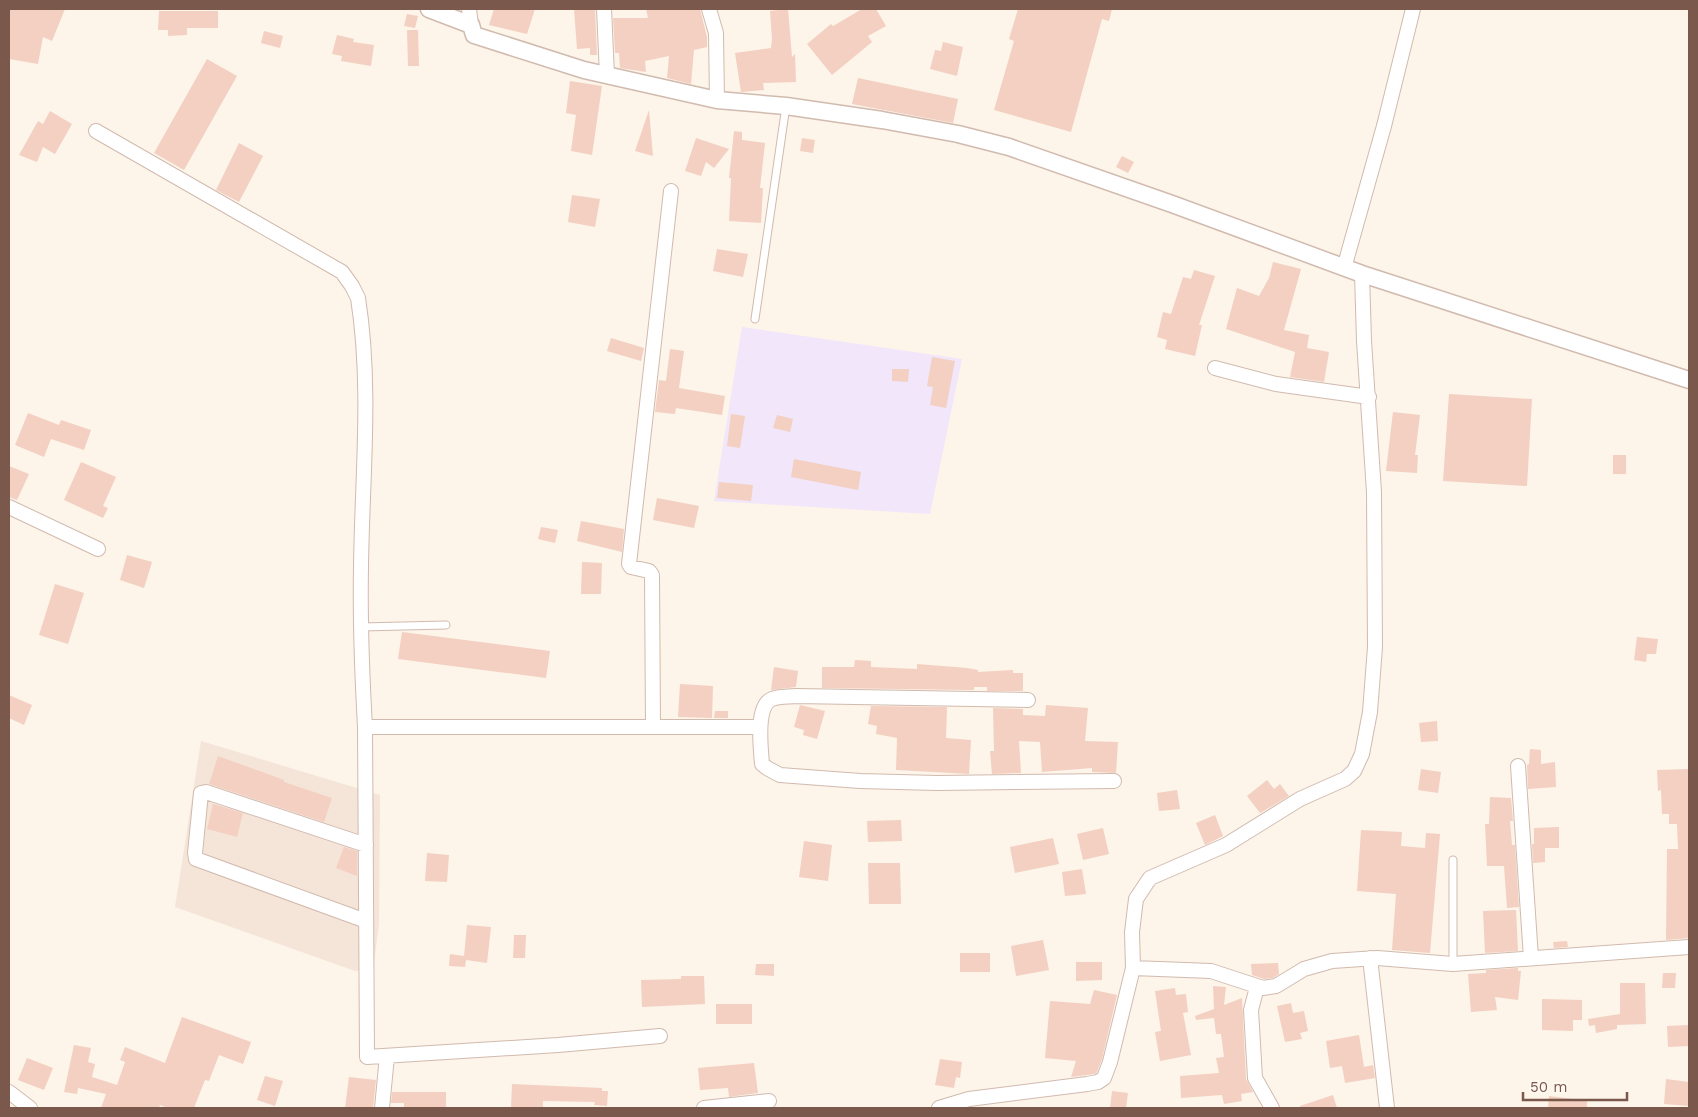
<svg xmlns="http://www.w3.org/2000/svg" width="1698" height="1117" viewBox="0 0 1698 1117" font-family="'Work Sans',sans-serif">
<rect width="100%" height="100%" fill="#fdf4ea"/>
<path fill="#f5e5d8" d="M201 741 380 795 379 924 373 970 355 971 175 907Z"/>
<path fill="#f1e6fa" d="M742 327 962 359 930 514 714 501Z"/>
<path fill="#f3d0c1" d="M9 9H65L52 41 43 37 38 64 9 59Z
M494 9H535L527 34 489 25Z
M574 9H595L597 55H590V48L577 49Z
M646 9H700L707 37V47L694 50 691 84 667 78 669 56 645 61 646 72 620 68 619 53H615L613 18H648Z
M788 9 792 57 795 54 796 82 763 83 764 90 741 92 735 53 771 48 772 39 770 11Z
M862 9H876L886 26 868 36 872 42 832 75 807 44 831 24 833 26Z
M1018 9H1112L1109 21 1102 19 1071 132 994 110 1014 41 1009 39Z
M159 11H218V28H187V35L168 36V30H158Z
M407 14 418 16 415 28 404 26Z
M407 30H418L419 66H408Z
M264 31 283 36 280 48 261 43Z
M337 35 354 39 353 42 374 45 371 66 341 61 342 56 332 54Z
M943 42 963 47 957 76 930 69 935 50 941 51Z
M207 59 237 76 184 170 154 153Z
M858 78 958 99 953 123 852 104Z
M570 81 602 86 592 155 571 151 576 115 566 113Z
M649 110 653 156 635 151Z
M50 111 72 124 55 154 43 147 37 162 19 155 38 121 43 124Z
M734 131 742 132V140L765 143 760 188H763L761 223 729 221 731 178H729Z
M696 138 729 149 714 168 706 162 701 176 685 171Z
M802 138 815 140 813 153 800 151Z
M239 143 263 156 239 202 216 190Z
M1122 156 1134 162 1128 173 1116 167Z
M572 195 600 199 595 227 568 222Z
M717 249 748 254 743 277 713 271Z
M1273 262 1301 269 1284 330 1309 335 1307 348 1329 352 1324 382 1290 377 1295 352 1226 329 1237 288 1259 296 1269 278Z
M1194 270 1215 276 1199 325H1202L1195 356 1165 349 1167 340 1157 337 1163 312 1171 314 1183 277 1191 279Z
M611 338 644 348 641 361 607 351Z
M670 349 684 351 679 388 725 396 722 415 676 408 675 414 655 412 659 380 666 381Z
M932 357 955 361 946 408 930 405 933 387 927 386Z
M892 369H909L908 382 892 381Z
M1449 394 1532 399 1527 486 1443 481Z
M1393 412 1420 415 1415 455H1418L1417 473 1386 471Z
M28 413 59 425 61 420 91 430 84 450 51 439 44 457 15 445Z
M731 414 745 416 740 448 727 446Z
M777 415 793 419 790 432 773 428Z
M1613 455H1626V474H1613Z
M794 459 861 472 858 490 791 477Z
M81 462 116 477 103 506 108 508 103 518 64 500Z
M9 466 29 474 17 500 9 497Z
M719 482 753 485 751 501 717 498Z
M657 498 699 506 694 528 653 520Z
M581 521 624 529 622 552 577 541Z
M541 527 558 530 555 543 538 539Z
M127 555 152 562 144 588 120 580Z
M582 562 602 563 601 594H581Z
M55 584 84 593 68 644 39 635Z
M402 632 550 651 546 678 398 659Z
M1637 637 1658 639 1656 654H1647L1646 662 1634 660Z
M855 660 871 661V667L917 669V664L967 668 978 670V672L1013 670V673H1023V691H987V687H974V690L822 688V667H854Z
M774 667 798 671 796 687 771 690Z
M680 684 713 686 712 718 678 717Z
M9 695 32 705 24 725 9 718Z
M800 705 825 711 817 739 803 735 804 730 794 727Z
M1046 705 1088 708 1085 741 1118 742 1116 773 1092 772V768L1042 772 1040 742 1019 741 1021 773 992 774 990 751H994L993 708 1023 709V715L1045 716Z
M871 706 947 707 946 738 971 740 969 774 896 770 897 738 876 734 877 726 868 724Z
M715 711H728V718H714Z
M1437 721 1438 741 1421 742 1419 723Z
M1530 749 1541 750V764L1555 762 1556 787 1528 789 1527 765 1529 764Z
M218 756 284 780V782L332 798 324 822 209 784Z
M1421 769 1441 772 1438 793 1418 790Z
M1689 769V938L1666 940 1667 849H1678L1677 824H1669V814H1662L1661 790 1658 791 1657 770Z
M1267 780 1274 789 1280 784 1289 796 1260 813 1247 796Z
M1177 790 1180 809 1159 811 1157 793Z
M1490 797 1511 798 1513 821H1510L1512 845H1515L1519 907 1507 908 1504 866H1487L1485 824H1489Z
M213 804 243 813 237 837 207 829Z
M1215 815 1223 836 1205 845 1196 823Z
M901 820 902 841 868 842 867 821Z
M1559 827V848H1545V862L1533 863 1532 844H1534V828Z
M1103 828 1109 854 1083 860 1077 834Z
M1361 830 1402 832 1401 846 1425 848 1426 833 1440 834 1430 953 1392 950 1396 894 1357 891Z
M1053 838 1059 864 1015 873 1010 847Z
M804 841 832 845 828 881 799 877Z
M344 847 357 851V876L336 868Z
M427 853 449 855 447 882 425 881Z
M868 863H900L901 904H869Z
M1082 869 1086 894 1065 896 1062 872Z
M1516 910 1518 951 1485 953 1483 911Z
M467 925 491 927 487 963 466 960 465 967 449 966 450 954 464 956Z
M514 935H526L525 958H513Z
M1043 940 1049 970 1016 976 1011 946Z
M1567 941 1568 947 1554 948 1553 942Z
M960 953H990V972H960Z
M1076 962H1102V980L1076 981Z
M1278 963 1279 974 1273 978 1264 979 1252 975 1251 964Z
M756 964H774V976L755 975Z
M1518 968V971H1521L1518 1000 1495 997 1497 1010 1471 1012 1468 974 1486 973V970Z
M1663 973H1676L1675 988H1662Z
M681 976H704L705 1004 642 1007 641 980 681 979Z
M1620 983H1645L1646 1024 1617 1025V1029L1596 1033 1595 1025 1589 1026 1588 1019 1620 1014Z
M1213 986 1226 987 1224 1005 1242 998 1246 1079 1253 1092 1241 1094 1242 1101 1224 1104 1222 1095 1181 1098 1180 1076 1219 1073 1216 1058 1224 1057 1221 1034H1216L1214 1018 1196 1020 1195 1016 1214 1009Z
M1175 988 1176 995 1186 994 1188 1012 1183 1013 1191 1055 1160 1061 1155 1032 1161 1031 1155 991Z
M1094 990 1117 995 1102 1059 1097 1072 1095 1074 1071 1077 1076 1061 1045 1058 1050 1001 1090 1004Z
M1542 999 1582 1000V1020H1573V1031L1542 1030Z
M1291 1003 1293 1013 1304 1011 1308 1031 1300 1033 1302 1039 1285 1042 1277 1006Z
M716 1004H752V1024H716Z
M182 1017 251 1042 243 1064 219 1055 209 1081 205 1080 194 1108H168L160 1105 159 1108H101L106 1094 78 1088 77 1094 64 1092 74 1045 91 1048 88 1062 95 1064 92 1077 117 1085 125 1062 120 1060 125 1047 165 1063Z
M1689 1025V1046L1668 1047 1667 1026Z
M1359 1035 1364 1067 1373 1065 1375 1078 1345 1083 1342 1066 1330 1068 1326 1041Z
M27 1058 53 1068 44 1090 18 1080Z
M940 1059 962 1062 960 1078 956 1077 954 1088 935 1085Z
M754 1063 758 1093 729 1097 728 1088 700 1090 698 1068Z
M265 1076 283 1081 275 1106 257 1100Z
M349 1077 376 1080 373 1108H345Z
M1666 1079 1689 1082V1106L1664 1104Z
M512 1084 602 1088V1091H608L607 1106 594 1105 595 1102 543 1101V1108H511Z
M1112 1091 1128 1093 1126 1108H1110Z
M392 1092H446V1108H404V1103H391Z
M1333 1095 1337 1108H1300V1106Z
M1549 1096 1587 1101V1108H1548Z"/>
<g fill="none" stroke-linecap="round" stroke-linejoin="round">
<g stroke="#d1baae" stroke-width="9">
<path id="service" d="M755 319 786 106
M361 627 446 625
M1453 964V860"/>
</g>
<g stroke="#d1baae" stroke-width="16">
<path id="minor" d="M469 9 471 25
M604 9 607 75
M709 9 716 33 717 100
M96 131 342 272 352 286 358 298C372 387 362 478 361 567 360 621 362 674 365 727
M1344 268 1384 126 1413 9
M1215 368 1276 384 1369 397
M9 507 98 549
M1028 700 796 696C789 697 779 696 772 699 755 706 761 749 762 764L767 768 780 775 860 781 937 783 1114 781
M653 727 652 575 649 571 631 567 629 564 671 191
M1518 766 1531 958
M366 845 206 792 201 793 195 853 196 859 366 921
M1370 958 1387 1108
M1133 968 1132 932 1136 899 1150 878 1226 845 1300 799 1345 779 1354 771 1362 754 1370 712 1375 647 1374 492 1364 341 1362 274
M1257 987 1251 1010 1255 1078 1272 1108
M660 1036 558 1045 367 1057 365 727H760
M9 1092 30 1108
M382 1108 387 1056
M704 1108 769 1101
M939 1108 969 1099 1087 1084 1098 1082 1104 1078 1110 1062 1133 968 1211 971 1263 988 1276 986 1304 969 1332 961 1377 958 1453 964 1689 947"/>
</g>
<g stroke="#d1baae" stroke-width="19">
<path id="tertiary" d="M429 9 471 25 474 35 584 70 717 100 786 106 882 120 958 134 1009 147 1172 204 1362 274 1689 380"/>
</g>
<use href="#service" stroke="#fff" stroke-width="7"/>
<use href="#minor" stroke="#fff" stroke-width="14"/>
<use href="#tertiary" stroke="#fff" stroke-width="16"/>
</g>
<rect width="1698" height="1117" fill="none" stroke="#7a584c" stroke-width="20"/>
<path d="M1523 1092v8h104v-8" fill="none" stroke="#7a584c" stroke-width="2.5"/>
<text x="1530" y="1092" font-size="15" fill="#7a584c" stroke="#fff8f1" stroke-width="4" paint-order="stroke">50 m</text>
</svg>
